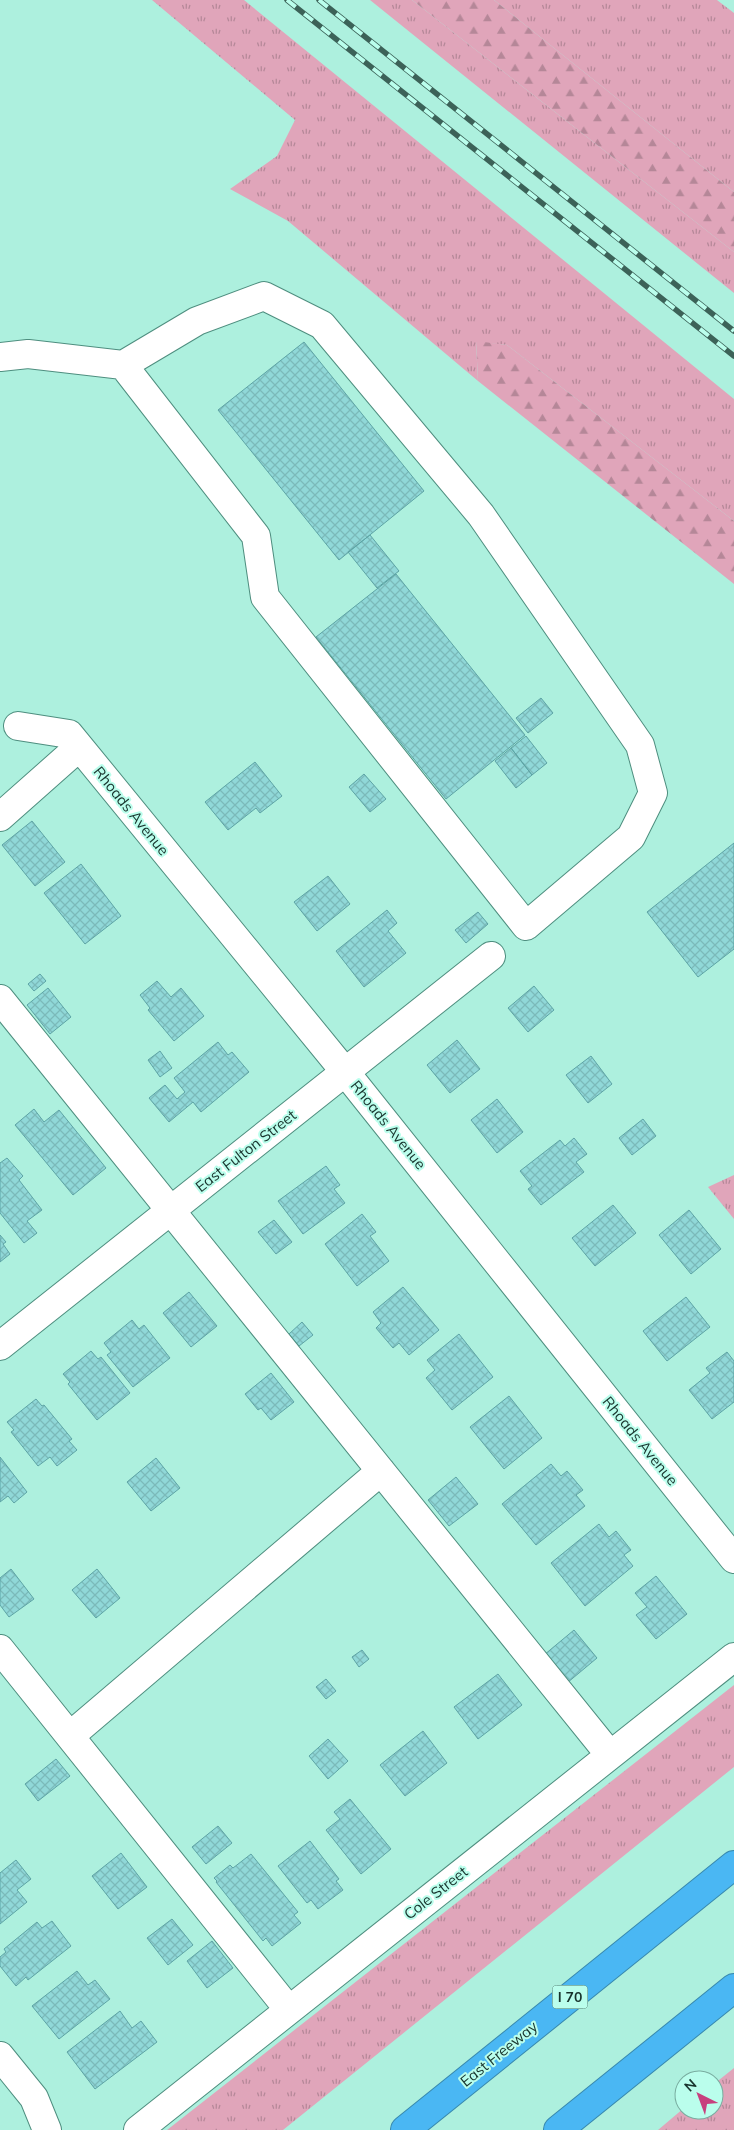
<svg xmlns="http://www.w3.org/2000/svg" width="734" height="2130" viewBox="0 0 734 2130" font-family="Mulish,sans-serif">
<defs>
<pattern id="grass-tufts" width="24" height="20" patternUnits="userSpaceOnUse" patternTransform="scale(1.25)"><rect width="24" height="20" fill="#e0a5ba"/><path d="M3 7l-1-3M5 7V3M7 7l1-3M15 17l-1-3M17 17v-4M19 17l1-3" fill="none" stroke="#b58798"/></pattern>
<pattern id="forest-firs" width="22" height="20" patternUnits="userSpaceOnUse" patternTransform="scale(1.25)"><rect width="22" height="20" fill="#e0a5ba"/><path d="M5 1l3.5 6h-7zM16 11l3.5 6h-7z" fill="#b58798"/></pattern>
<pattern id="building-cross-hatch" width="8" height="8" patternUnits="userSpaceOnUse" patternTransform="scale(1.25)"><rect width="8" height="8" fill="#90d8d8"/><path d="M0 0l8 8M0 8l8-8" fill="none" stroke="#7bbaba"/></pattern>
</defs>
<rect width="100%" height="100%" fill="#adf0de"/>
<path fill="url(#grass-tufts)" d="M152 0H244L734 399V521L507 345 476 342 478 381 288 221 230 189 277 156 295 120Z
M370 0H412L734 252V293Z
M494 0H717L734 13V192Z
M734 1175V1219L708 1187Z
M734 1685V1767L283 2130H167Z
M734 2068V2130H658L684 2108V2110H714V2084Z"/>
<path fill="url(#forest-firs)" d="M412 0H494L734 192V252Z
M476 341 507 345 734 521V584L478 381Z"/>
<path fill="url(#building-cross-hatch)" stroke="#5da4a5" d="M304 342 424 491 339 560 218 410Z
M370 535 399 571 377 588 348 552Z
M396 574 525 735 446 799 316 637Z
M541 698 553 713 528 733 516 718Z
M526 736 547 763 532 775 511 748Z
M511 748 532 775 516 788 495 761Z
M255 762 282 796 260 813 256 808 228 830 205 802Z
M364 774 386 799 370 812 349 787Z
M32 821 65 862 35 886 2 845Z
M734 843V949L698 977 647 912Z
M81 864 121 916 85 944 44 893Z
M328 876 350 904 317 931 294 902Z
M387 910 397 923 388 931 406 953 364 987 336 951Z
M478 912 488 924 466 943 455 930Z
M40 974 46 981 34 991 28 984Z
M157 981 171 997 181 988 204 1016 174 1041 148 1010 150 1008 140 995Z
M534 986 554 1010 528 1032 508 1008Z
M48 988 71 1017 50 1034 27 1005Z
M457 1040 480 1069 450 1093 427 1065Z
M218 1042 228 1055 232 1052 249 1072 201 1112 193 1102 169 1122 149 1098 165 1085 177 1099 185 1092 174 1078Z
M160 1051 172 1068 160 1077 148 1060Z
M591 1056 612 1084 588 1103 566 1075Z
M497 1099 523 1132 497 1153 471 1120Z
M34 1109 44 1122 59 1110 106 1168 73 1195 15 1125Z
M643 1119 656 1136 632 1155 619 1138Z
M574 1138 587 1154 576 1162 584 1172 541 1205 528 1189 532 1186 520 1171 560 1140 565 1146Z
M7 1158 23 1176 19 1180 42 1210 27 1221 37 1233 24 1243 0 1213V1163Z
M326 1166 340 1185 334 1189 345 1203 303 1234 278 1201Z
M613 1205 636 1233 595 1266 572 1238Z
M689 1210 721 1249 691 1274 659 1235Z
M362 1214 376 1232 370 1236 389 1261 357 1286 325 1244Z
M274 1220 292 1242 276 1254 258 1232Z
M0 1235 6 1242 3 1244 10 1254 0 1262Z
M403 1287 439 1330 409 1355 399 1343 393 1348 376 1328 381 1323 373 1312Z
M189 1292 217 1326 191 1347 163 1313Z
M686 1297 710 1327 667 1361 643 1331Z
M132 1320 139 1329 144 1325 170 1358 133 1387 107 1355 111 1352 104 1343Z
M302 1322 313 1335 299 1346 289 1334Z
M459 1334 493 1377 452 1410 426 1378 435 1370 427 1360Z
M91 1351 98 1359 101 1357 130 1393 97 1420 68 1384 70 1382 63 1374Z
M727 1352 734 1361V1402L712 1419 689 1390 710 1373 706 1368Z
M271 1373 294 1402 271 1420 261 1408 258 1410 245 1394Z
M509 1396 542 1438 504 1469 470 1427Z
M36 1399 42 1406 44 1405 72 1439 69 1441 77 1450 57 1466 50 1457 38 1466 11 1432 14 1430 7 1422Z
M0 1457 27 1492 14 1503 8 1496 0 1502Z
M156 1458 180 1488 151 1511 127 1482Z
M551 1464 561 1476 567 1471 583 1490 576 1495 585 1506 536 1545 502 1504Z
M456 1477 478 1504 449 1526 428 1500Z
M599 1524 609 1537 616 1531 631 1550 624 1555 633 1566 585 1606 551 1563Z
M11 1569 34 1599 9 1617 0 1605V1578Z
M97 1569 120 1598 96 1618 72 1590Z
M656 1576 687 1614 656 1639 636 1615 647 1607 635 1593Z
M574 1630 597 1658 567 1683 544 1655Z
M362 1650 369 1659 359 1667 352 1657Z
M498 1674 522 1705 478 1739 454 1707Z
M326 1679 336 1691 326 1699 316 1687Z
M423 1731 447 1763 405 1796 380 1765Z
M328 1739 348 1761 328 1779 309 1756Z
M56 1759 70 1776 38 1801 25 1784Z
M350 1799 391 1849 361 1874 326 1830 340 1819 334 1812Z
M218 1826 232 1843 206 1864 192 1847Z
M310 1841 339 1879 336 1881 343 1890 318 1909 311 1900 307 1903 278 1866Z
M121 1853 147 1887 118 1909 92 1876Z
M251 1854 298 1912 294 1915 301 1923 272 1946 266 1938 263 1941 216 1882 217 1881 214 1878 230 1865 233 1868Z
M16 1860 31 1879 17 1890 27 1902 0 1924V1873Z
M172 1919 193 1945 168 1965 147 1938Z
M52 1921 71 1946 28 1980 26 1977 16 1986 0 1966V1957L6 1952 4 1949 37 1922 42 1928Z
M212 1941 233 1968 207 1988 187 1961Z
M77 1971 88 1985 95 1980 110 1999 59 2039 32 2006Z
M120 2011 132 2028 141 2021 157 2042 95 2089 67 2052Z"/>
<g fill="none" stroke-linecap="round" stroke-linejoin="round">
<g stroke="#4e8e7f" stroke-width="30">
<path id="minor" d="M0 357 28 354 123 365 256 536 265 597 526 926 631 837 653 793 640 745 481 515 322 325 264 296 197 321 123 365
M18 726 69 734 346 1073 734 1559
M0 817 79 747
M0 999 610 1755
M0 1346 491 956
M0 1649 289 2010
M70 1736 381 1471
M0 2056 34 2098 47 2130
M138 2130 734 1657"/>
</g>
<g stroke="#3889ae" stroke-width="30">
<path id="highway" d="M405 2130 734 1865
M558 2130 734 1988"/>
</g>
<use href="#minor" stroke="#fff" stroke-width="28"/>
<use href="#highway" stroke="#4ab7f3" stroke-width="28"/>
<g stroke="#3c6258" stroke-width="5.5">
<path id="rail" d="M287 0 734 356
M319 0 734 331"/>
</g>
<use href="#rail" stroke="#bafeec" stroke-width="4" stroke-dasharray="11" stroke-linecap="butt"/>
</g>
<g text-anchor="middle" stroke-width="4" stroke-linejoin="round" paint-order="stroke">
<rect fill="#bafeec" stroke="#497166" stroke-width="1" x="552.5" y="1985.5" width="35" height="23" rx="4"/>
<g font-size="14" font-weight="bold" fill="#18342d">
<text x="570" y="2002">I 70</text>
</g>
<g font-size="15" fill="#18342d" stroke="#bafeec">
<text transform="translate(131 811) rotate(51)" y="5">Rhoads Avenue</text>
<text transform="translate(388 1125) rotate(51)" y="5">Rhoads Avenue</text>
<text transform="translate(246 1151) rotate(-38)" y="5">East Fulton Street</text>
<text transform="translate(640 1441) rotate(51)" y="5">Rhoads Avenue</text>
<text transform="translate(436 1893) rotate(-38)" y="5">Cole Street</text>
<text transform="translate(499 2054) rotate(-39)" y="5">East Freeway</text>
</g>
</g>
<g transform="translate(699 2095) rotate(318)"><circle r="24" fill="#bafeec" stroke="#79ada0"/>
<path d="M0-4L9 19L0 12L-9 19Z" fill="#c7407e"/>
<text y="-8" font-size="14" font-weight="bold" text-anchor="middle" fill="#18342d">N</text>
</g>
</svg>
